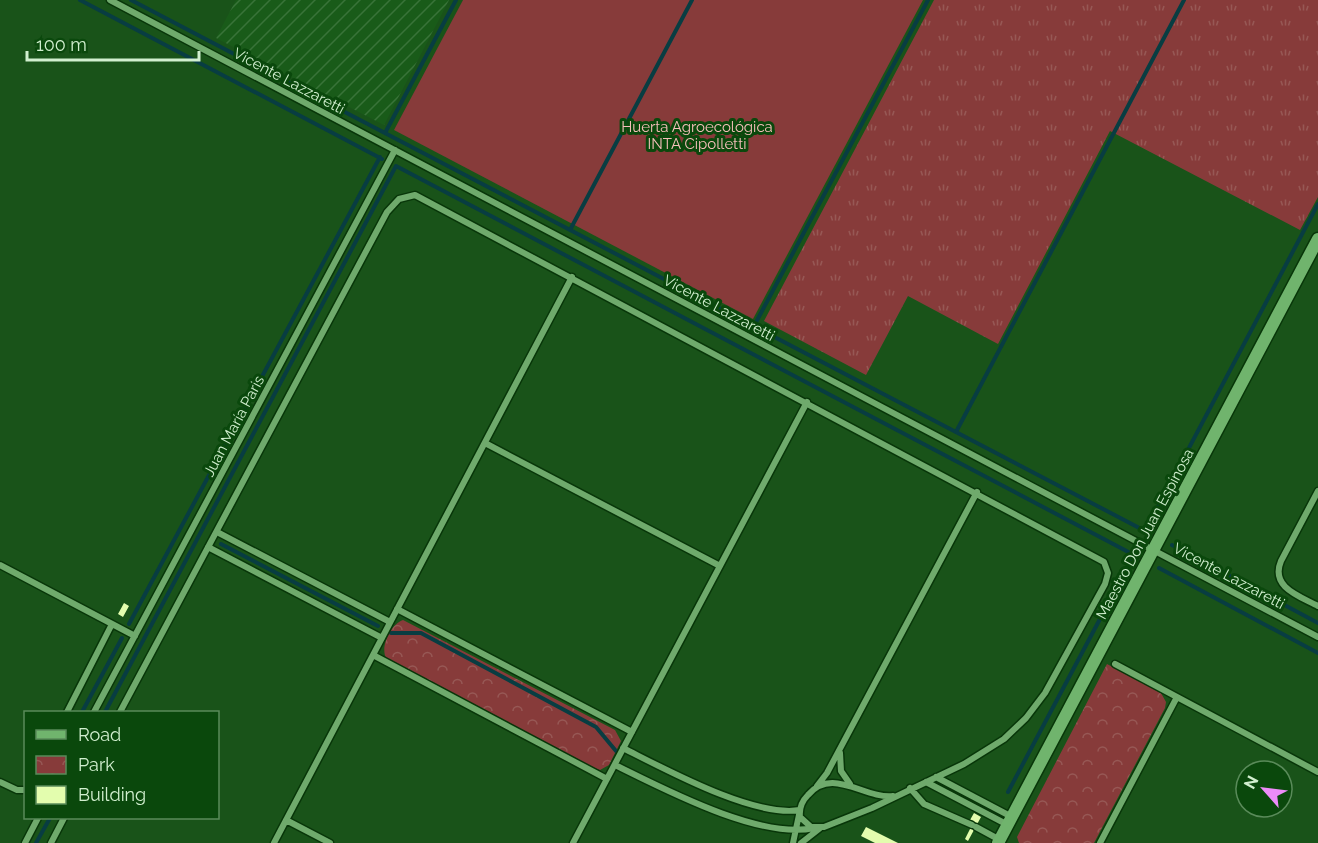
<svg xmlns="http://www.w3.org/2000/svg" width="1318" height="843" viewBox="0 0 1318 843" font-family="Raleway,sans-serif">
<defs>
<pattern id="industrial-furrows" width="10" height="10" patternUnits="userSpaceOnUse" patternTransform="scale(1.5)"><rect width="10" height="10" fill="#195b19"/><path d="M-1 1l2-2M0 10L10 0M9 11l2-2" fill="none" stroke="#397339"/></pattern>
<pattern id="grass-tufts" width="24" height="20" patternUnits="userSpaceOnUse" patternTransform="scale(1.5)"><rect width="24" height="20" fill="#873b3a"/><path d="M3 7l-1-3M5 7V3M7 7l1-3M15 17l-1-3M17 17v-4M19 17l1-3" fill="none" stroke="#975855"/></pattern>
<pattern id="park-crowns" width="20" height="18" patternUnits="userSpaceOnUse" patternTransform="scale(1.5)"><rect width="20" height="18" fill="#873b3a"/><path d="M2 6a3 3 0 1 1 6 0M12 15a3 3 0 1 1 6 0" fill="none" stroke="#975855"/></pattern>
</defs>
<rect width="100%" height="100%" fill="#195319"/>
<path fill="url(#industrial-furrows)" d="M236 0H449L384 125 216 38Z"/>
<path fill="url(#grass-tufts)" d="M934 0H1318V197L1300 230 1110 131 998 344 908 296 866 375 764 321Z"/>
<path fill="url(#park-crowns)" d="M403 620 615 730 621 741 609 765 600 770 594 768 386 658C380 646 391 624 403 620Z
M1107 664 1161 693 1166 702 1165 708 1094 843H1019L1017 837Z"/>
<path fill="#873b3a" d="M463 0H923L753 319 394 130Z"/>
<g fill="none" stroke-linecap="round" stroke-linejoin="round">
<path stroke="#083d42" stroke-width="4" d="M80 0 382 159
M131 0 1147 532
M385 133 456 0
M570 230 692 0
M754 326 928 0
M956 432 1184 0
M1145 531 1318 204
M221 544 378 626
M1172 545 1318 623
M1159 568 1318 653
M129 624 380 157
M391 633H421L596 727 616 751
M82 712 122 638
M105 712 396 166 1136 556
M1008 792 1134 555
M36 843 50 818"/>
</g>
<path fill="#e3fdae" d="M124 603 129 606 123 617 118 614Z
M974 813 981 817 968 841 965 839 974 821 970 820Z
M866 827 898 843H875L861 836Z"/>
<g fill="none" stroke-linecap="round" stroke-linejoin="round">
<g stroke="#083609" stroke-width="9">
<path id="minor" d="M110 0 1318 637
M485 443 720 566
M1318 491 1281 561C1270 587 1299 596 1318 606
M217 532 390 622
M208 547 382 638
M0 565 135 636
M397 609 632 732
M373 655 607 779
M1115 664 1318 772
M67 712 112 624
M94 712 395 150
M120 712 387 212 399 199 415 195 1104 562 1108 573 1105 584 1045 693 1026 718 1004 739 964 764 872 808 824 827H811L800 817C799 808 802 801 808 795 832 766 864 799 893 796
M623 748C665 769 754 818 800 810L793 843
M840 753 841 771 850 784
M615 765C664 789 760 840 814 828
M936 777 1012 817
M0 782 17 790H26
M926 782 1008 825
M817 786 827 773 977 492
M910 788 924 804 972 825
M286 820 330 843
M976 827 1000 840
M25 843 38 818
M51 843 64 818
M274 843 572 277
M573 843 807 402
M801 843 819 829
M1100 843 1177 697"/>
</g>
<g stroke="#083609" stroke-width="15">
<path id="secondary" d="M998 843 1318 239"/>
</g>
<use href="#minor" stroke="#6faa6c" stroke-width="6"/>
<use href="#secondary" stroke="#70b46d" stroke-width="12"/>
</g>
<g text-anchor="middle" stroke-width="6" stroke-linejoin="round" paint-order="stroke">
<g font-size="15" fill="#d1efcf" stroke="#0a480c">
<text transform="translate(289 81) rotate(28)" y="5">Vicente Lazzaretti</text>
<text transform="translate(719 308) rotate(28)" y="5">Vicente Lazzaretti</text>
<text transform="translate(234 426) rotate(-62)" y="5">Juan María Paris</text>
<text transform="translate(1145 534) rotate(-62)" y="5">Maestro Don Juan Espinosa</text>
<text transform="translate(1229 576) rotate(28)" y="5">Vicente Lazzaretti</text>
</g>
<g font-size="15" fill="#f6bfbb" stroke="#0a480c">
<text x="697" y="132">Huerta Agroecológica<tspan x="697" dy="17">INTA Cipolletti</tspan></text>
</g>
</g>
<rect x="24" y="711" width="195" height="108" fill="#0a480c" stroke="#5a8b5a" stroke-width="1.5"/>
<rect x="36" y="730" width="30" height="9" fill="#70b46d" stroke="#5a8b5a" stroke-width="1.5"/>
<text x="78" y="741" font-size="18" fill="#d1efcf">Road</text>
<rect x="36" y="756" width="30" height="18" fill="url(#park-crowns)" stroke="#5a8b5a" stroke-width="1.5"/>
<text x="78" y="771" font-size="18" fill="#d1efcf">Park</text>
<rect x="36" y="786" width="30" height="18" fill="#e3fdae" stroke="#5a8b5a" stroke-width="1.5"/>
<text x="78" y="801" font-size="18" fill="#d1efcf">Building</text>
<g transform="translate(1264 789) rotate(298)"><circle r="28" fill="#0a480c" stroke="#5a8b5a" stroke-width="1.5"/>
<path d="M0-4.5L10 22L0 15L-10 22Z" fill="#ed8cf9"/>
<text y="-9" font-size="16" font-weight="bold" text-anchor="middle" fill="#d1efcf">N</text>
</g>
<path d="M27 51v9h172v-9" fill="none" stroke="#d1efcf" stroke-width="3"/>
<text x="36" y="51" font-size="18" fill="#d1efcf" stroke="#0a480c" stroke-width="4.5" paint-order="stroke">100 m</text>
</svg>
